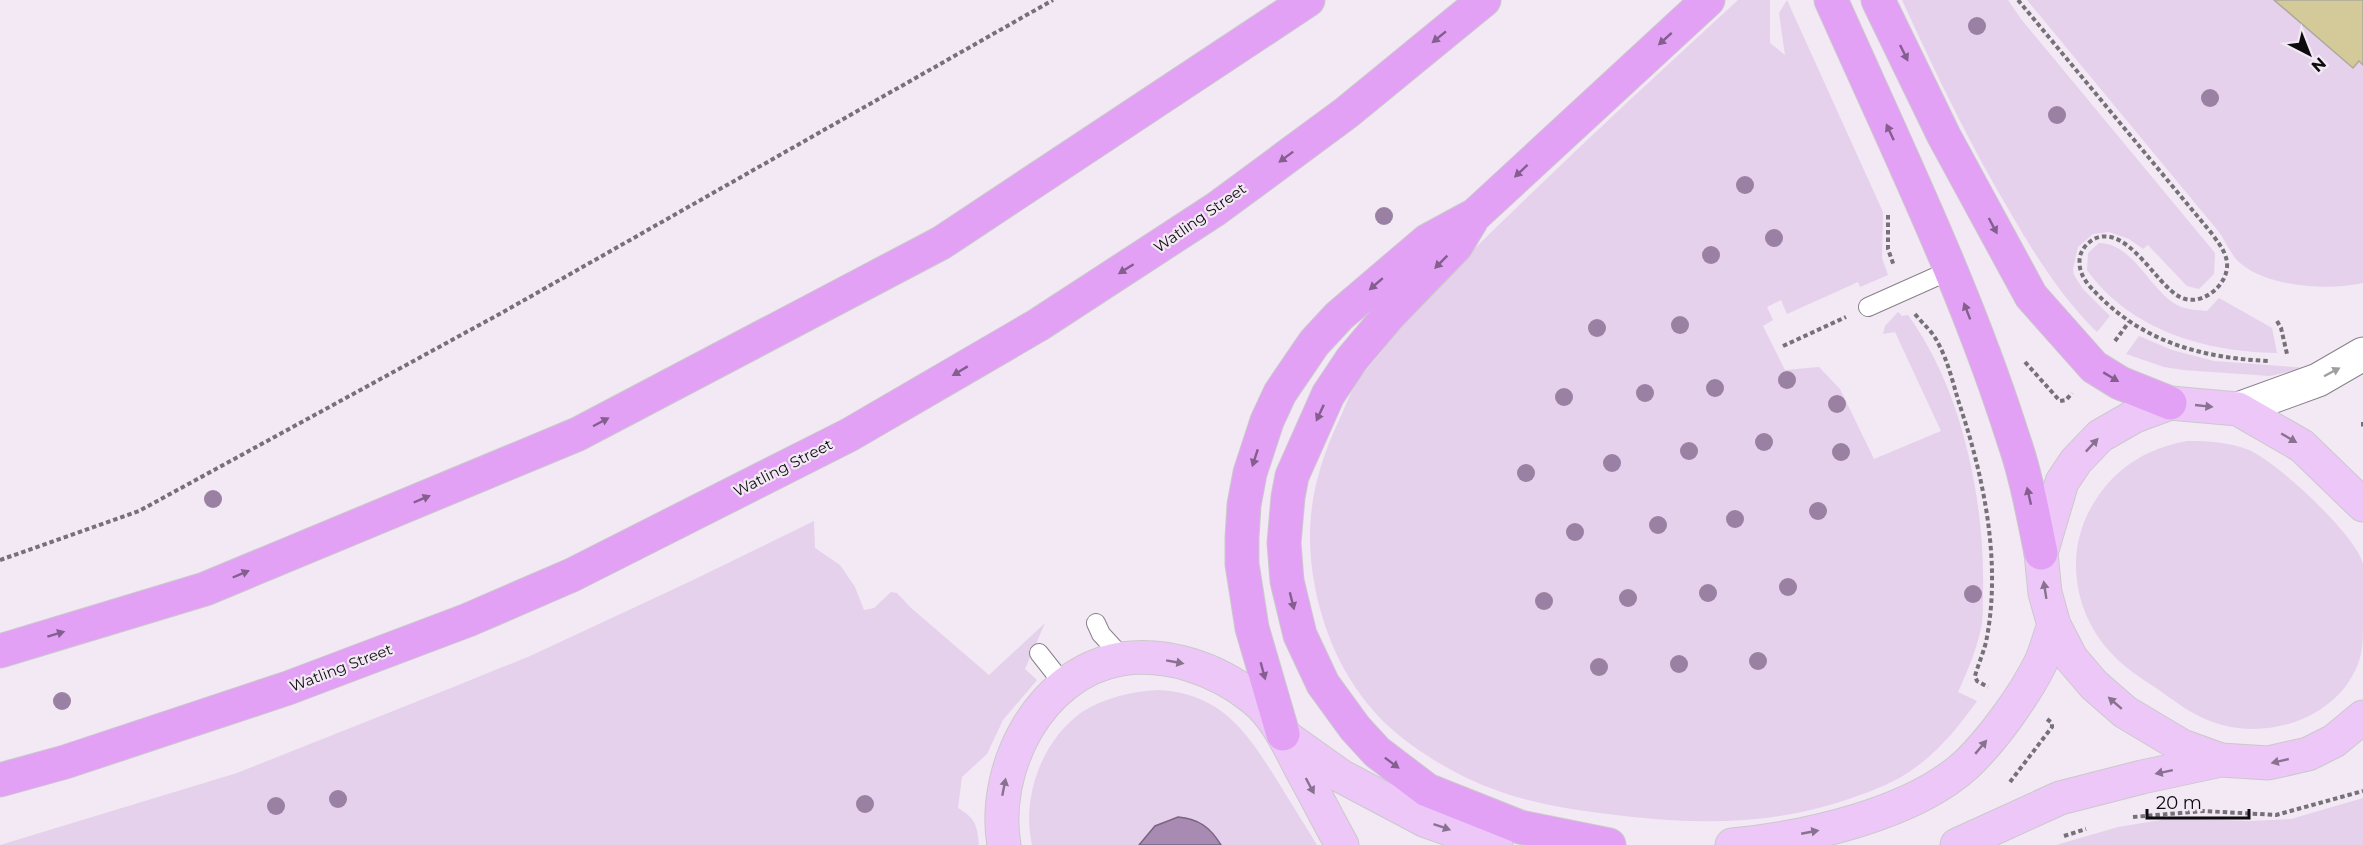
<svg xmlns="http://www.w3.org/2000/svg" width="2363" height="845" viewBox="0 0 2363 845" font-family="Montserrat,sans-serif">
<rect width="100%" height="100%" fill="#f2e9f4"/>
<path fill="#e5d1eb" d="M1738 0H1770V43L1785 55 1779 13 1787 0 1883 212 1882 258 1888 275 1860 287 1858 282 1787 314 1781 300 1767 307 1773 320 1763 326 1785 370 1819 367 1840 389 1874 459 1941 431 1895 332 1883 334 1885 326 1898 312 1902 316 1908 315C1962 389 1985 500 1983 591 1983 601 1983 612 1982 623 1978 647 1968 670 1958 692L1977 701C1956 730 1937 754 1906 774 1888 785 1869 792 1849 799 1771 826 1689 825 1608 814 1569 809 1530 803 1493 789 1457 776 1415 751 1386 724 1348 687 1325 639 1315 587 1303 526 1313 476 1339 420 1345 408 1349 395 1356 384 1364 371 1376 359 1385 347 1422 300 1465 257 1509 215 1584 142 1661 71 1738 0Z
M1902 0H2008L2021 19 2215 253 2214 274 2199 289 2187 286 2148 245 2143 249 2129 239 2109 232 2093 234 2078 247 2073 269 2074 275 2083 289 2110 316 2097 332C2063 299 2037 258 2013 217 1971 147 1936 74 1902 0Z
M2027 0H2274L2352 68 2359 61 2363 65V283C2328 291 2268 287 2240 263 2231 255 2226 242 2219 232Z
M2099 243C2134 243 2151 293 2179 306 2187 310 2198 310 2207 311L2219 298 2272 328 2277 353C2205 352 2130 330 2087 270L2088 253Z
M2139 336 2172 350 2214 361 2307 368 2270 376 2183 370 2164 367 2126 354Z
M2187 441C2208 441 2229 442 2249 450 2276 461 2357 536 2363 564 2363 581 2363 601 2363 618 2363 649 2363 661 2346 686 2315 726 2256 739 2210 721 2191 714 2173 700 2156 688 2141 678 2125 668 2113 655 2073 614 2063 550 2095 501 2116 467 2148 448 2187 441Z
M814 521 815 548 840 565 855 587 864 610 874 608 891 592 897 593 910 607 989 675 1045 623 1025 669 1037 680 1003 720 987 754 962 777 958 808C976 819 977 825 979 845H0L237 773 456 686 530 656 689 582Z
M1158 690C1219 693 1245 729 1275 777 1289 800 1303 822 1317 845H1221C1196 807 1165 809 1139 845H1032C1021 798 1042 740 1082 712 1104 698 1132 691 1158 690Z
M2363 798V845H2056L2118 827 2173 818 2249 821 2291 819Z"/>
<path fill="#a88ab2" stroke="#7a6481" stroke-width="1.5" d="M1178 817C1199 819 1210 827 1221 845H1139L1155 826Z"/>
<path fill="#d4ca99" stroke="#aca99c" stroke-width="1.5" d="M2274 0H2363V65L2359 61 2353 68Z"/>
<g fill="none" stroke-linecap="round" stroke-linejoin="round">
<g stroke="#88808a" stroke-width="20">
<path id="lane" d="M1868 307 1951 270
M1096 623 1101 634 1124 659
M1039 653 1065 686"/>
</g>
<g stroke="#88808a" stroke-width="35">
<path id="street" d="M2238 409 2318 380 2363 354"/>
</g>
<g stroke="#cac9ca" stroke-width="35">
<path id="primary" d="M1289 739 1341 776 1426 821 1496 845
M2221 760 2182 746 2125 712 2094 685 2071 658 2054 625 2045 593 2041 553 2062 482 2076 461 2100 436 2135 416 2170 403 2238 409 2302 446 2363 505
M1004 845C991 769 1039 673 1121 659 1167 652 1217 669 1253 698 1276 716 1288 744 1301 769 1315 794 1328 820 1342 845
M1732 845C1804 838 1912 815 1967 764 1993 739 2024 696 2040 664 2046 652 2049 638 2054 625
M1957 845 2060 798 2142 777 2221 760 2268 763 2308 754 2334 741 2363 717"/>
</g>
<g stroke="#cac9ca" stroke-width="35">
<path id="highway" d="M1831 0C1895 144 1965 287 2013 438 2026 475 2033 514 2041 553
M1878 0 1944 136 2031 296 2094 367 2120 383 2170 403
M1471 221 1456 246 1390 314 1352 359 1328 395 1292 476 1288 497 1284 543 1287 581 1300 635 1323 684 1355 728 1377 752 1427 790 1520 827 1609 845
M0 651 205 589 578 434 941 243 1308 0
M1283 734 1252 628 1242 564V538L1244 505 1250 473 1267 421 1280 393 1314 343 1339 316 1427 241 1475 215 1708 0
M0 780 65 762 288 688 468 620 572 575 849 435 1038 325 1216 209 1346 113 1484 0"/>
</g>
<path stroke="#767178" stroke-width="4" stroke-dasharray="4.5 3" stroke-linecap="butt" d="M2018 0 2213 235C2219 244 2226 252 2227 263 2229 285 2201 308 2180 297 2156 285 2127 223 2094 239 2087 243 2082 249 2080 256 2077 273 2087 284 2098 295 2145 343 2204 358 2268 361
M1888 215V249L1894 266
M1915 314C1923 324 1933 332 1938 343 1948 361 1953 383 1959 403 1984 477 2002 564 1986 642 1983 654 1978 665 1975 676L1977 681 1988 687
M2277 321 2281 328 2287 354
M2115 341 2129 322
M1783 346 1846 317
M2025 362 2060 401 2066 400 2072 393
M2363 422V427
M0 560 139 511 505 311 1053 0
M2010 782 2052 727V723L2047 719
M2133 817 2204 811 2276 815 2363 791
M2064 836 2086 829"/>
<use href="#lane" stroke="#fff" stroke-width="18"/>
<use href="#street" stroke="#fff" stroke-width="33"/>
<use href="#primary" stroke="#eec7f9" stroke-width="33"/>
<use href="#highway" stroke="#e2a1f5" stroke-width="33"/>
</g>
<g fill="#9a80a2">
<circle cx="1977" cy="26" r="9"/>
<circle cx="2210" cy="98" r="9"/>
<circle cx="2057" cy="115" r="9"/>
<circle cx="1745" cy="185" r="9"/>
<circle cx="1384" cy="216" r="9"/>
<circle cx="1774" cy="238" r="9"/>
<circle cx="1711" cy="255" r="9"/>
<circle cx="1680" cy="325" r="9"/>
<circle cx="1597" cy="328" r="9"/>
<circle cx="1787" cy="380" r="9"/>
<circle cx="1715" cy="388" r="9"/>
<circle cx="1645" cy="393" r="9"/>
<circle cx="1564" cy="397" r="9"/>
<circle cx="1837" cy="404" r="9"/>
<circle cx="1764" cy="442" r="9"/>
<circle cx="1689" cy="451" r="9"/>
<circle cx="1841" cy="452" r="9"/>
<circle cx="1612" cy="463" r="9"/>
<circle cx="1526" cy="473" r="9"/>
<circle cx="213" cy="499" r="9"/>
<circle cx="1818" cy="511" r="9"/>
<circle cx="1735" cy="519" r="9"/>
<circle cx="1658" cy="525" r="9"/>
<circle cx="1575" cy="532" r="9"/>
<circle cx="1788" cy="587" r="9"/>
<circle cx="1708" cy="593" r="9"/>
<circle cx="1973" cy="594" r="9"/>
<circle cx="1628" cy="598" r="9"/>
<circle cx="1544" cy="601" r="9"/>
<circle cx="1758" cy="661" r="9"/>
<circle cx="1679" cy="664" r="9"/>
<circle cx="1599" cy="667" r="9"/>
<circle cx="62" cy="701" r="9"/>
<circle cx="338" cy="799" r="9"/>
<circle cx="865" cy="804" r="9"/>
<circle cx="276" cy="806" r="9"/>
</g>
<defs><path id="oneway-solid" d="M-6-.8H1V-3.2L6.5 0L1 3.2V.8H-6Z" transform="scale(1.5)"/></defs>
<g fill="#835e8e">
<use href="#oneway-solid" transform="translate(1439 37) rotate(141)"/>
<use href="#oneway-solid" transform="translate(1665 39) rotate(138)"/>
<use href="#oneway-solid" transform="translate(1904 53) rotate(64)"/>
<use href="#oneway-solid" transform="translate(1890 132) rotate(-115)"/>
<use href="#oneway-solid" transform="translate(1286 157) rotate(143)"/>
<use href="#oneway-solid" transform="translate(1521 171) rotate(137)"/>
<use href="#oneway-solid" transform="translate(1993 226) rotate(62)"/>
<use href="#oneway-solid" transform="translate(1441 262) rotate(135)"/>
<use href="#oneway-solid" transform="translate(1126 269) rotate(148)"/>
<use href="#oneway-solid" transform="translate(1376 284) rotate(139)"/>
<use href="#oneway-solid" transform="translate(1967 311) rotate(-111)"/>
<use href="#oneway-solid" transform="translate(960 371) rotate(149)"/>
<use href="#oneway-solid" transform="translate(2111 377) rotate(31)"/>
<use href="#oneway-solid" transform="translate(1320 413) rotate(115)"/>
<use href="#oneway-solid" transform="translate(601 422) rotate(-28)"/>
<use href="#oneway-solid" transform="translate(1255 458) rotate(108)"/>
<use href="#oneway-solid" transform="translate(2029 496) rotate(-103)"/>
<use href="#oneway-solid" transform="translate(422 499) rotate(-23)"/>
<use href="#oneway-solid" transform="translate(241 574) rotate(-23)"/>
<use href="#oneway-solid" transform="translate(1292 601) rotate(76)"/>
<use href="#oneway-solid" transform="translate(56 634) rotate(-17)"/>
<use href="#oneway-solid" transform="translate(1263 671) rotate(75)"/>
<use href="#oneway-solid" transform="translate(1392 763) rotate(37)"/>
</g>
<use fill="#9f9d9f" href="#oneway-solid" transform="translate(2332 372) rotate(-28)"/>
<g fill="#897290">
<use href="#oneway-solid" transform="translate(2204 406) rotate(6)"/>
<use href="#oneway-solid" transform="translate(2289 438) rotate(30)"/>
<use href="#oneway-solid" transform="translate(2092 445) rotate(-47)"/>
<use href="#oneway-solid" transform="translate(2045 590) rotate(-99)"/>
<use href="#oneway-solid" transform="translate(1175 662) rotate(10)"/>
<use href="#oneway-solid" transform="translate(2115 703) rotate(-139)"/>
<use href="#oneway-solid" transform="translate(1981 747) rotate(-50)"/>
<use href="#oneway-solid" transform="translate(2280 761) rotate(167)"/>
<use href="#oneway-solid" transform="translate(2164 772) rotate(168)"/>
<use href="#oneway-solid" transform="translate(1310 786) rotate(62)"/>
<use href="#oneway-solid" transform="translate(1004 787) rotate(-79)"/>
<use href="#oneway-solid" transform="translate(1442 827) rotate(19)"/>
<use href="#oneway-solid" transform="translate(1810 832) rotate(-11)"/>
</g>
<g text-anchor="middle" stroke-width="4.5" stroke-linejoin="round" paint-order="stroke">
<g font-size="15" fill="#0e0b0f" stroke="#f2e9f4">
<text transform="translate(1200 218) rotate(-35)" y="5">Watling Street</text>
<text transform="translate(783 468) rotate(-27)" y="5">Watling Street</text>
<text transform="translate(341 668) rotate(-21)" y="5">Watling Street</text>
</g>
</g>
<g transform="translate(2309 54) rotate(138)" stroke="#f2e9f4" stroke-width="4.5" paint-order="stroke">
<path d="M0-4.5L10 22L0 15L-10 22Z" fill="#0e0b0f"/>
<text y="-9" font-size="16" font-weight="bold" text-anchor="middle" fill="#0e0b0f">N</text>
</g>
<path d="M2147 809v9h102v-9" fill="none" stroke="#0e0b0f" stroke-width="3"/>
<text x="2156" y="809" font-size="18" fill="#0e0b0f" stroke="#f2e9f4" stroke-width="4.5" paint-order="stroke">20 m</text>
</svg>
